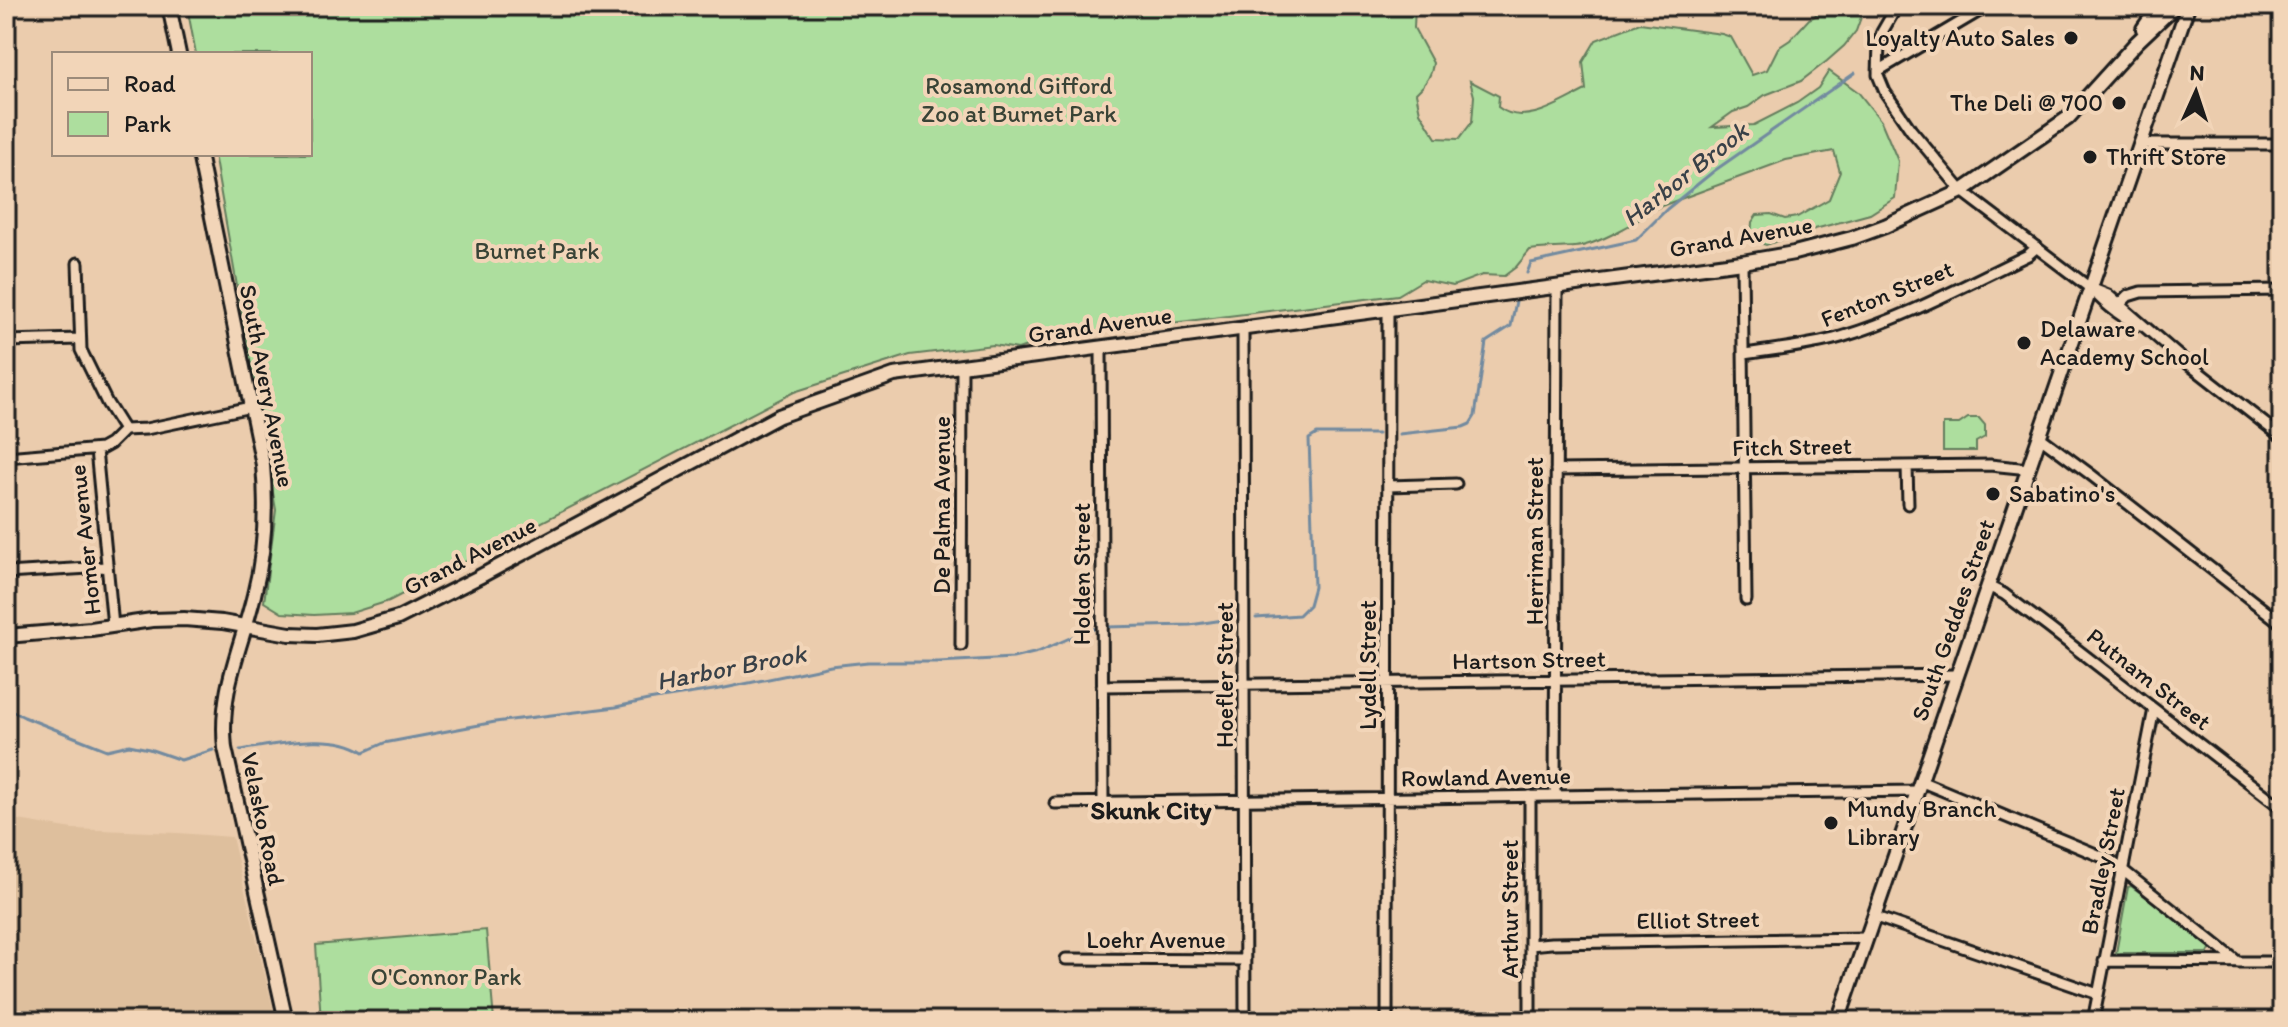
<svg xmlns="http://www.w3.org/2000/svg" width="2288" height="1027" viewBox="0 0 2288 1027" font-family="Itim,sans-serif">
<rect width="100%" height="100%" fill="#ebccad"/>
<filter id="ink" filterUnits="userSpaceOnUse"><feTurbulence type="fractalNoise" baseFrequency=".0125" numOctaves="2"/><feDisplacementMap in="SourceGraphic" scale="16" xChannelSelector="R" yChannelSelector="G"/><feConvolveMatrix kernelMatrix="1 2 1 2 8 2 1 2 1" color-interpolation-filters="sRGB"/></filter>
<g filter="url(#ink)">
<path fill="#debf9d" d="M6 818 73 829 178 833 232 837 276 1021H6Z"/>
<path fill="#adde9e" stroke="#647d5d" stroke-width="2" d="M187 6H1415L1414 28 1433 63C1432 75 1424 86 1416 93L1420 112 1436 138 1459 139 1472 122 1474 96 1470 81 1499 96 1498 107C1524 128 1561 102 1586 90L1583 62 1596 40 1640 23 1722 34 1731 37 1752 75 1767 70 1778 48 1790 40 1809 19 1817 15 1806 6H1865L1856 31 1844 46 1827 61 1801 81 1765 95 1748 107 1733 112 1712 127 1754 125 1797 103 1818 88 1829 71 1858 92 1881 121 1898 161 1895 198 1870 214 1804 232 1766 245 1751 240 1752 222 1757 215 1771 214 1785 219 1797 217 1829 199 1840 172 1834 151 1786 160 1656 208C1637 222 1598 245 1575 247 1560 248 1545 248 1530 250L1516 267 1504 276 1482 275 1453 286 1423 280 1398 295 1050 338 1018 349 993 345 910 355 794 392 389 601 351 613 314 615 282 613 264 602 276 510 214 154H310V54H196Z
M1968 418H1979L1985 425V437L1976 442V451H1943V424H1959Z
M2131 886 2207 942 2211 947 2208 953H2116L2128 887Z
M486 930 494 1021H321L316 945Z"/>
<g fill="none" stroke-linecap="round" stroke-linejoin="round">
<path stroke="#728a9f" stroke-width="3" d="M1527 273 1531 263 1636 240 1667 209 1714 171 1855 73
M1399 434 1463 427 1470 424 1475 416 1486 342 1511 326 1516 301
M1256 618 1299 615 1309 605 1314 587 1309 439 1317 434H1378
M1106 627 1190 625 1230 619
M6 708 24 717 107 750 129 745 149 749 181 760 213 750
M240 750C275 745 333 731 364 752L384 743 495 722 616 707 648 700 720 689 831 666 868 662H938L1013 658 1038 652 1088 630 1099 628"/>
<g stroke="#1c1c1c" stroke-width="15">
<path id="street" d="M1897 6 1882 32 1879 42 1878 75 1885 92 1911 130 1962 191 2090 288C2104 303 2120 318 2140 325
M1878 71 1988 6
M2140 144H2282
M1742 262 1746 600
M78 263 81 350 107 403 124 430
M2093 289 2108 295 2181 358 2282 437
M2119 305 2128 296 2141 292 2282 290
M1243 329 1245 1021
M6 341 80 339
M1101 347 1103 802
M1744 354C1777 349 1810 346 1841 337 1906 318 1967 284 2028 255L2037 247
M2040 437 2090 474 2282 624
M96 450 113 626
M6 457 101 449 110 444 124 430 146 429 251 407
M1907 466 1908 504
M1556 470 1990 465 2029 469
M1388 486 1456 484
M6 573 106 567
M1988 586 2004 594 2048 627 2282 808
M961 645 962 366
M1102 686 1957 675
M1920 781 2110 860 2238 962
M1555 796 1557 287
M1055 803 1917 791
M1873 916 2098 994
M1530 945 1551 943 1866 938
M1066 959 1245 960
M2104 961 2282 962
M1387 1021 1388 309
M1530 1021V796
M2093 1021 2154 709"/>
</g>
<g stroke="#1c1c1c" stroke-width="18">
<path id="secondary" d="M169 6 179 54
M2143 29 2159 6
M199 154 263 465C267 509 265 552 254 595 241 649 219 690 225 748L286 1021
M6 636 91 629 152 620 184 619 222 622 290 634 317 635 353 631 398 618 479 577 779 416 894 375 1742 262 1794 253 1852 238 1885 226 1962 191 2068 118 2137 42 2175 6
M1838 1021 2188 6"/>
</g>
<use href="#street" stroke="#f2d5b8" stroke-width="9"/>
<use href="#secondary" stroke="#f2d5b8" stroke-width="12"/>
</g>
</g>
<g fill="#1c1c1c" stroke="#f2d5b8" stroke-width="3">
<circle cx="2071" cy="38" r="8"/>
<circle cx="2119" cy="103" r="8"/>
<circle cx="2090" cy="157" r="8"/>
<circle cx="2024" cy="343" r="8"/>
<circle cx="1993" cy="494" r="8"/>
<circle cx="1831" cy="823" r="8"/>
</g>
<g text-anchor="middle" stroke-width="8" stroke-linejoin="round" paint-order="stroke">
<g font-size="24" fill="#1c1c1c" stroke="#f2d5b8" text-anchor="start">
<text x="2055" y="46" text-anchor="end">Loyalty Auto Sales</text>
<text x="2103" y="111" text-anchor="end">The Deli @ 700</text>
<text x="2106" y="165">Thrift Store</text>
<text x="2040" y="337">Delaware<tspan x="2040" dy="28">Academy School</tspan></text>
<text x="2009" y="502">Sabatino's</text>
<text x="1847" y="817">Mundy Branch<tspan x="1847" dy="28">Library</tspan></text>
</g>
<g font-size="24" fill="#394336" stroke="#f2d5b8">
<text x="1019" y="94">Rosamond Gifford<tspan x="1019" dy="28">Zoo at Burnet Park</tspan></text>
<text x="537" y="259">Burnet Park</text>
<text x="446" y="985">O'Connor Park</text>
</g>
<g font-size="24" fill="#1c1c1c" stroke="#f2d5b8">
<text transform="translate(1741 237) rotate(-10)" y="8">Grand Avenue</text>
<text transform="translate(1887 294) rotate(-22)" y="8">Fenton Street</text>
<text transform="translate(1100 325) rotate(-8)" y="8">Grand Avenue</text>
<text transform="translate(267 386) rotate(79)" y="8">South Avery Avenue</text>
<text transform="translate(1792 447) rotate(-1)" y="8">Fitch Street</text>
<text transform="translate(942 505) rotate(-90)" y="8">De Palma Avenue</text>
<text transform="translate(85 540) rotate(-96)" y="8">Homer Avenue</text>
<text transform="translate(1535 541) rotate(-90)" y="8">Herriman Street</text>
<text transform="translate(470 556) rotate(-27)" y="8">Grand Avenue</text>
<text transform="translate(1082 574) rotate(-90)" y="8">Holden Street</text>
<text transform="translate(1953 620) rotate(-71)" y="8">South Geddes Street</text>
<text transform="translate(1529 660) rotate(-1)" y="8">Hartson Street</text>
<text transform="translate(1368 665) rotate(-90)" y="8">Lydell Street</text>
<text transform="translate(1225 675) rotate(-90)" y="8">Hoefler Street</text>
<text transform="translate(2149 679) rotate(38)" y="8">Putnam Street</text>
<text transform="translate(1486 777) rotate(-1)" y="8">Rowland Avenue</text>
<text transform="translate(263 819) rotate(78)" y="8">Velasko Road</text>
<text transform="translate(2103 861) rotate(-79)" y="8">Bradley Street</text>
<text transform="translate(1510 909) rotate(-90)" y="8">Arthur Street</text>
<text transform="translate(1698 920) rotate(-1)" y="8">Elliot Street</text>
<text x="1156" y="948">Loehr Avenue</text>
</g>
<g font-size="26" font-style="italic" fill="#394148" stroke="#f2d5b8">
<text transform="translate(1685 174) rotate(-38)" y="9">Harbor Brook</text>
<text transform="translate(731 667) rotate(-11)" y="9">Harbor Brook</text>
</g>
<g font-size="26" font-weight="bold" fill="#1c1c1c" stroke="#f2d5b8">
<text x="1151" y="819">Skunk City</text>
</g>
</g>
<rect width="2288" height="1027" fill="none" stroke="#f2d5b8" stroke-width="32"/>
<rect x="16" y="16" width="2256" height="995" fill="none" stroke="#1c1c1c" stroke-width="3" filter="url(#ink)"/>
<rect x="52" y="52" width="260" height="104" fill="#f2d5b8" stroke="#9c8b7a" stroke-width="2"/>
<rect x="68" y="78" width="40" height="12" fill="#f2d5b8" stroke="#9c8b7a" stroke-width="2"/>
<text x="124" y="92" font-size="24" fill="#1c1c1c">Road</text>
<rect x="68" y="112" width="40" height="24" fill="#adde9e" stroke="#9c8b7a" stroke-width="2"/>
<text x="124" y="132" font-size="24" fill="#1c1c1c">Park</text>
<g transform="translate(2196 92) rotate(3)" stroke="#f2d5b8" stroke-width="6" paint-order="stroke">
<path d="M0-6L14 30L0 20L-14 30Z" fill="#1c1c1c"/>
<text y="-12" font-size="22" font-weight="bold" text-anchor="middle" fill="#1c1c1c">N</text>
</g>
</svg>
